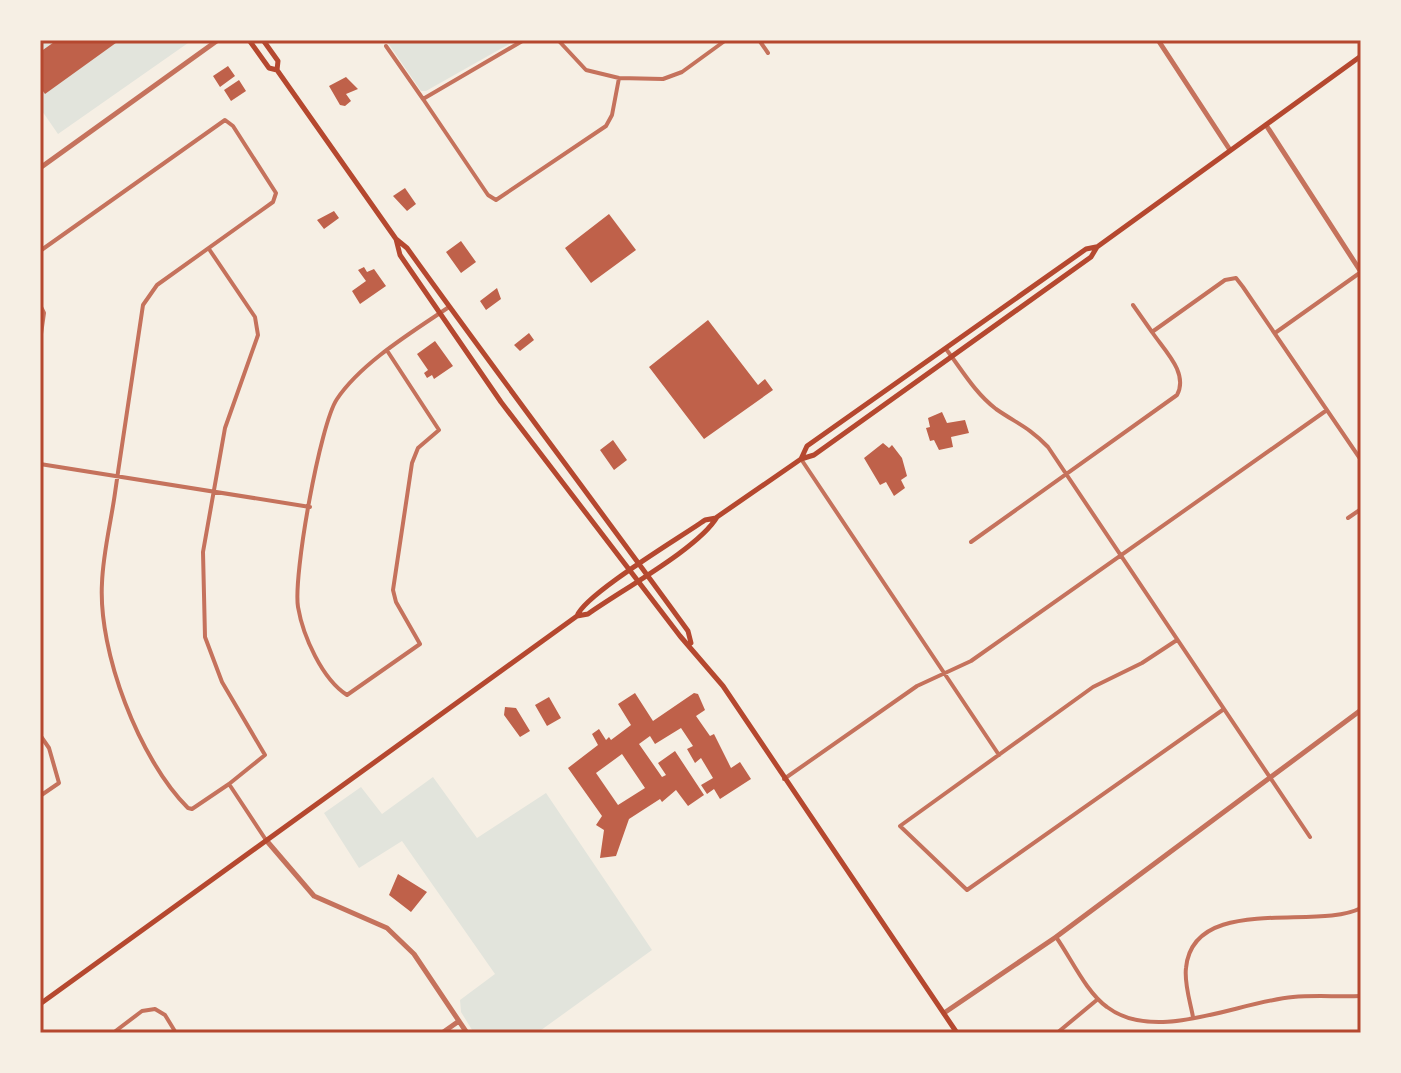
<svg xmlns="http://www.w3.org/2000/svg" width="1401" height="1073" viewBox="0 0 1401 1073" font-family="Poppins,sans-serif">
<rect width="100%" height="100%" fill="#f6efe4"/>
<path fill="#e2e4dc" d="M45 40H186L188 43 58 134 40 108V44Z
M386 40H516L426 91H421Z
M433 777 477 838 546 793 652 950 537 1033H474L461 1012 460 1000 495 974 402 841 359 868 324 813 361 787 382 814Z"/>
<path fill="#bf614a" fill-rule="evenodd" d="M57 40H120L45 94 40 87V52Z
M228 66 235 76 220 87 213 76Z
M346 77 358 89 346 94 351 101 345 106 340 105 329 86Z
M239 80 246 91 231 101 224 90Z
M405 188 416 204 407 211 393 196Z
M334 211 339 218 324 229 317 220Z
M609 214 636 250 591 283 565 248Z
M461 241 476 262 461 273 446 252Z
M364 267 367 272 374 269 386 286 360 304 352 291 366 281 358 270Z
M497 288 501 299 486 310 480 301Z
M708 320 758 385 765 379 773 390 704 439 649 367Z
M529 333 534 340 520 351 514 345Z
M435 341 453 366 434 379 432 375 427 378 424 373 428 370 417 354Z
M942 412 947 423 965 420 969 433 951 437 953 447 939 450 934 440 930 441 926 428 930 427 928 418Z
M613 440 627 460 614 470 600 450Z
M883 443 889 448 892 445 902 458 907 476 901 480 905 488 894 496 886 482 880 485 864 458Z
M635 693 653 721 694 693 698 694 705 710 696 716 710 736 714 734 731 768 740 762 751 779 720 799 714 789 707 794 701 785 713 778 701 758 695 763 687 749 693 746 681 728 655 744 650 736 639 744 662 777 666 775 658 763 675 751 704 795 688 806 676 790 662 802 660 799 629 819 616 856 600 858 604 830 596 825 602 816 568 768 598 745 592 734 599 729 606 740 609 737 611 740 631 725 618 704ZM622 754 645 788 618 805 596 773Z
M549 697 561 718 547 726 535 705Z
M505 707 516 708 530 731 520 737 504 715Z
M398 874 427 892 411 912 389 895Z"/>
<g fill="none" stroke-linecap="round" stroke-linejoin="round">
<path stroke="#c5725c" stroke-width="4" d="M524 40 423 99 488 195 496 200 606 126 612 115 619 78
M558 40 586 70 619 78 663 79 682 72 726 40
M759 40 768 53
M386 46 423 99
M209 249 255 317 258 335 225 428 203 552 205 637 222 682 265 755 229 784
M40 251 225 120 233 126 276 193 273 202 157 285 143 305C134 367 124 430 115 493 111 522 103 553 102 583 98 652 139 759 188 808L192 809 229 784 266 840
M40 305 44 313 40 341
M1133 305 1152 332
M1275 333 1361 272
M946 349C962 370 975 393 996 409 1016 423 1029 427 1048 447L1310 837
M388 352 439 430 418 448 412 463 393 590 396 602 420 644 347 695C322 679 303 636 298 607 293 576 320 424 337 399 361 363 412 332 449 307
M801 459 999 755
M40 464 310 507
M1348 518 1361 509
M971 542 1177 395C1189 373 1164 350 1152 332L1225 280 1236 278 1243 287 1361 460
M1177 640 1142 663 1093 687 900 826 967 890 1224 709
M40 735 49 748 59 783 40 796
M784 779 917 686 971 661 1327 410
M1056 937C1071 958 1086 992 1107 1007 1156 1044 1237 1002 1293 997 1315 995 1338 997 1361 996
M1193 1017C1190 1001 1184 983 1186 968 1193 893 1318 931 1361 908
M113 1033 142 1011 155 1009 165 1015 176 1033
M1057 1033 1098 999"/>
<path stroke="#c5725c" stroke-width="5" d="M1158 40 1230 150
M1266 125 1361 272
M40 168 218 40
M266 840 314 896 387 928 414 954 467 1033
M944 1013 1056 937 1361 710
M442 1033 459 1021"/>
<path stroke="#b5482f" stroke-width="5" d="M249 40 269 68 277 70 396 239 407 248C499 376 595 503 688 631L691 643
M263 40 278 61 277 70
M396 239 400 255 501 402 680 636 723 686 957 1033
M801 459 807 446 1086 249 1096 247
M577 616C585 594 681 537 705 520L716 518
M40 1004 577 616 588 614C620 591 699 548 717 517L801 459 814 455 1091 257 1097 247 1361 56"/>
</g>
<rect width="1401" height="1073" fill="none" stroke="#f6efe4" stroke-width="84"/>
<rect x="42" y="42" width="1317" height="989" fill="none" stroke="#b5482f" stroke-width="3"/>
</svg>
